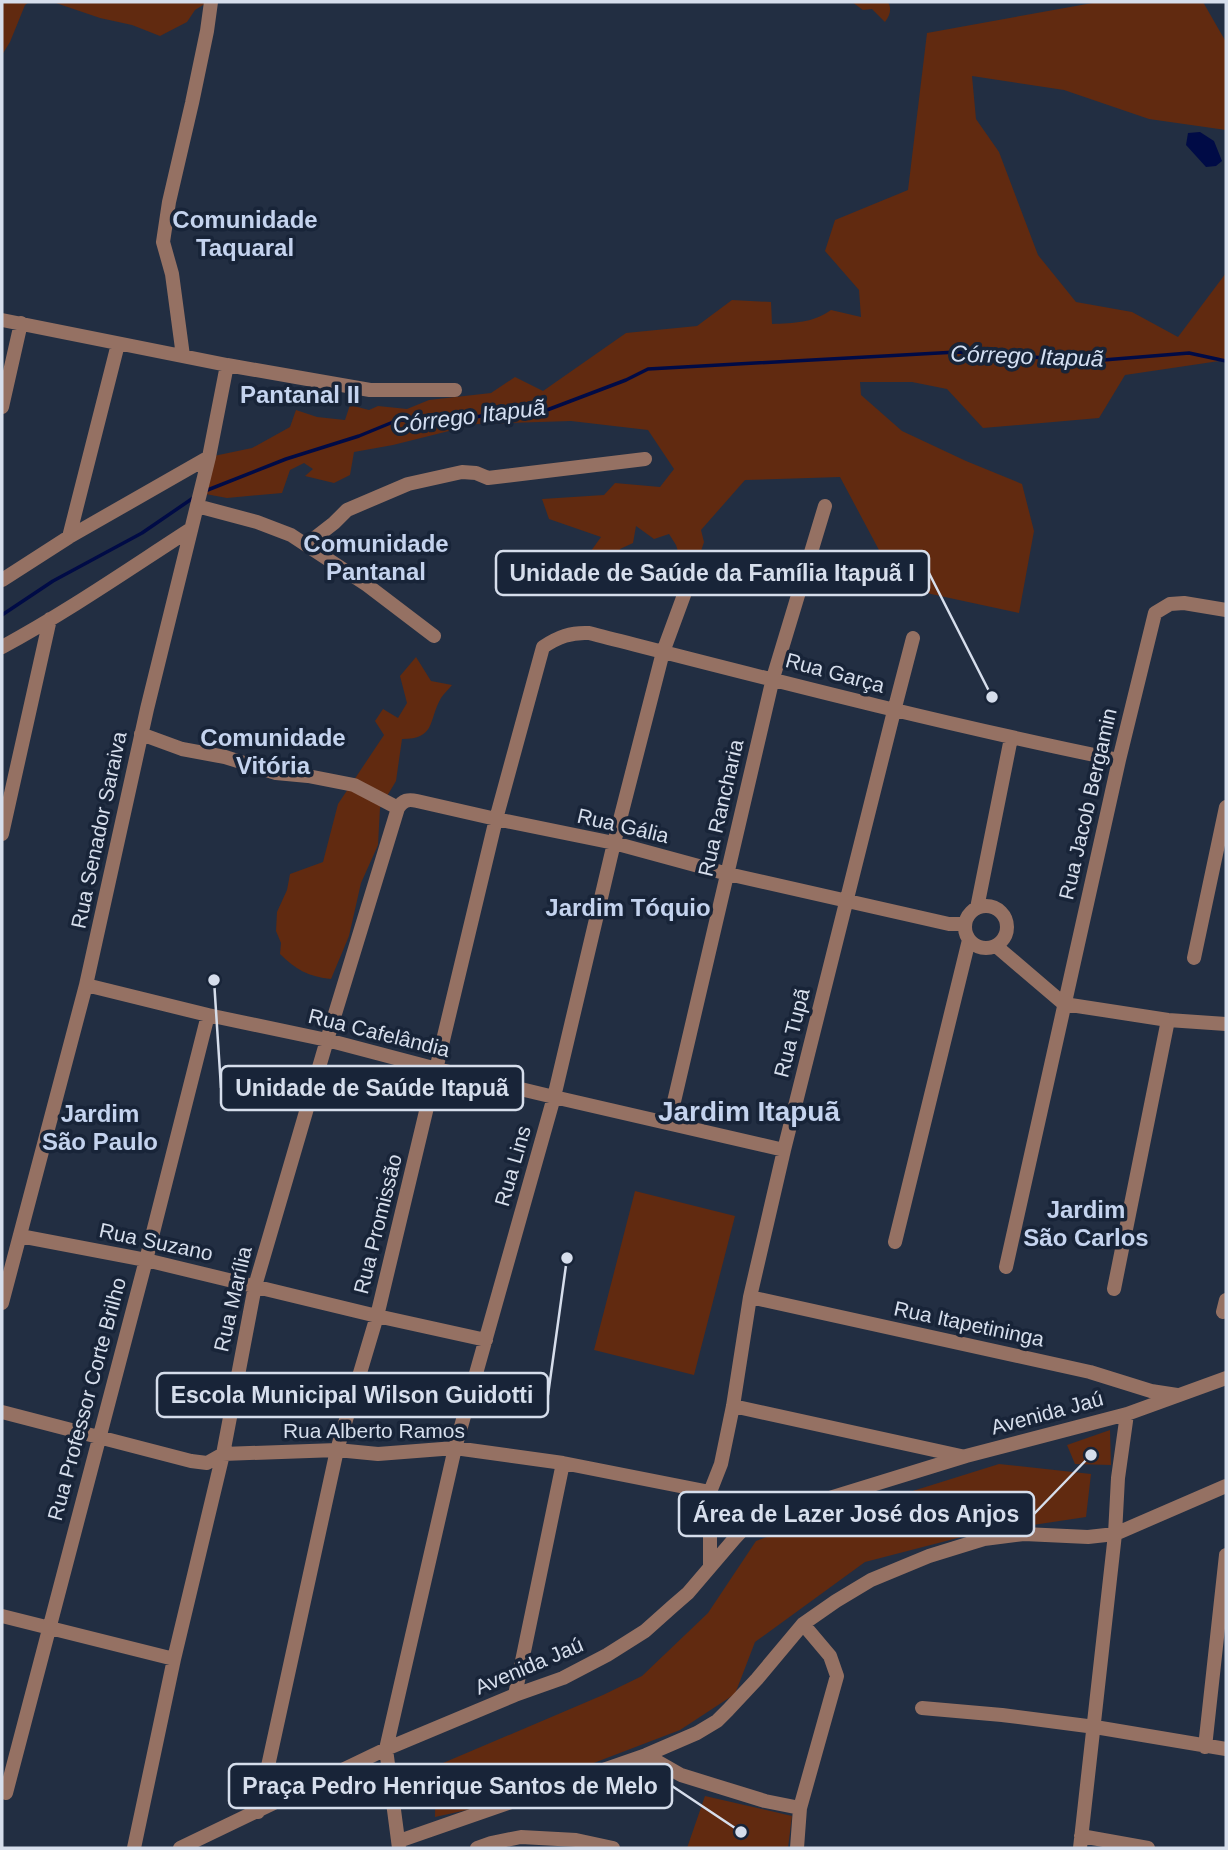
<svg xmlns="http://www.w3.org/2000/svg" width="1228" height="1850" viewBox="0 0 1228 1850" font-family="Arial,sans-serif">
<rect width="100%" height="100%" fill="#222e42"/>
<path fill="#612a10" d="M2 2H29L25 5 10 42 2 55Z
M53 2H208L195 10 187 22 160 36 132 25 100 18Z
M852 2H888C892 9 890 15 885 22L872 9 863 10Z
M1098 2H1203L1226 42V130L1149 119 1064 90 972 76 976 119 999 152 1038 255 1076 302 1132 312 1178 337 1226 273V360L1125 375 1099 418 983 428 947 389 912 382H860L861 395 902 431 966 461 1022 484 1034 531 1019 613 931 594 895 580 840 477 745 480 701 530 704 542 696 566 682 564 676 545 669 534 654 539 636 526 633 543 620 549 607 589 591 591 592 576 586 573 571 579 601 537 549 519 542 499 604 495 615 483 660 487 674 469 648 430 571 421 477 424 393 445 354 452 350 475 334 483 305 476 313 469 304 463 290 470 282 493 227 498 200 493 209 457 252 448 290 427 296 410 317 417 345 420 350 405 369 410 378 406 407 409 429 400 491 393 515 377 543 391 626 333 697 326 732 300 771 302 772 324C794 323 813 323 831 310L861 317 859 290 825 251 835 220 908 190 927 33Z
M416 657 431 681 452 685C449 689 444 693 441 698 428 721 436 739 402 739L396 781 380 808 378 845 361 883 349 936 331 979C309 977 295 969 280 954L281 943 276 931 277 912 287 890 290 874 323 862 338 804 384 735 375 721 383 709 398 718 407 703 400 676Z
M635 1191 735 1216 694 1375 594 1350Z
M1110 1430 1111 1465 1075 1464 1067 1445Z
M999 1464 1091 1474 1086 1517 973 1534 865 1562 755 1642 735 1694 680 1730 476 1808 435 1817 436 1766 603 1695 642 1676 708 1613 756 1541 808 1521 868 1505Z
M705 1796 792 1816 788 1848H687Z"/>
<path fill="#000b46" d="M1200 132 1214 141 1222 161 1216 166 1206 167 1186 145 1188 133Z"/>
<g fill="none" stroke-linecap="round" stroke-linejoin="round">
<path stroke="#000b46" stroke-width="3.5" d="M205 491 286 459 359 436 398 420H460L518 409 547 410 626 380 648 369 957 352 1091 361 1189 353 1226 361
M2 615 53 581 142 533 196 496"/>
<path stroke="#957163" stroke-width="14" d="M2 320 227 365 370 390H455
M183 356 172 274 163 242 169 202 192 103 207 31 211 2
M2 407 21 323
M197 506 257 522 291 535 367 585 434 636
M69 537 118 344
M307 544 334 523 347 510 408 484 462 472 476 473 488 478 645 459
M2 580 69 537 209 457
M2 647C67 612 129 569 191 529
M141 734 182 749 225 757 276 773 308 776 354 785 398 808
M2 834 50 619
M965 927a21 21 0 1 1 42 0a21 21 0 1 1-42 0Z
M977 908 1011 738
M996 946 1064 1004 1168 1020 1226 1024
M1194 958 1226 807
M86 985 208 1015 327 1040 437 1069 554 1097 784 1150
M669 1123 773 678 825 506
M20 1236 146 1260 377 1316 486 1340
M895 1242 969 940
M1006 1267 1119 760 1155 613 1170 604 1184 603 1226 610
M1114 1289 1168 1020
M750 1297 1090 1372 1151 1391 1177 1395
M2 1303 86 985 147 709 209 457 227 365
M1223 1312 1226 1300
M733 1406 961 1456
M2 1412 191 1461 207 1463 223 1454 337 1450 378 1454 455 1448 563 1463 710 1492
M710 1565V1492L721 1464 733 1406 750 1297 784 1150 894 711 913 638
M2 1616 174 1659
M515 1695 563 1463
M922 1708 1002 1715 1095 1727 1226 1749
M1205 1747 1226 1555
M646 1755 681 1775 765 1801 800 1808
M6 1793 146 1260 208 1015
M258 1812 337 1450 377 1316 496 819 543 647C558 637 571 632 589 633 765 678 941 724 1119 760
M1081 1836 1148 1848
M399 1841 646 1755 697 1733 717 1721 728 1710 757 1679 803 1624 836 1601 871 1580 929 1556 984 1539 1024 1534 1088 1537 1115 1534 1226 1486
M134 1848 174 1659 223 1454 255 1286 327 1040 398 808C403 800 408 799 417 801L496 819 614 843 728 874 949 924H965
M180 1848 386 1749 515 1695 563 1678 607 1655 645 1631 673 1606 688 1593 735 1538 746 1526 758 1520 966 1456 1127 1414 1226 1378
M399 1848 386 1749 455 1448 554 1097 614 843 663 652 684 595
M477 1848 491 1843 521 1837 576 1840 613 1848
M797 1848 800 1808 837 1676 830 1656 803 1624
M1080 1848 1115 1534 1118 1478 1127 1414"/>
</g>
<g text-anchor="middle" stroke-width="7" stroke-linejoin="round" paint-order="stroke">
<g font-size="21" fill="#d6deec" stroke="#182438">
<text transform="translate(835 673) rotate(15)" y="7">Rua Garça</text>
<text transform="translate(1088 804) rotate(-77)" y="7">Rua Jacob Bergamin</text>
<text transform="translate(721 808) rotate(-77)" y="7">Rua Rancharia</text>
<text transform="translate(623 826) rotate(13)" y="7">Rua Gália</text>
<text transform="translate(99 830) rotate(-78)" y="7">Rua Senador Saraiva</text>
<text transform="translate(379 1033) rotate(14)" y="7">Rua Cafelândia</text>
<text transform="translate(792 1033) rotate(-76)" y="7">Rua Tupã</text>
<text transform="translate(513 1166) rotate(-74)" y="7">Rua Lins</text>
<text transform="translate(378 1224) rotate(-76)" y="7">Rua Promissão</text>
<text transform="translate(156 1242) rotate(12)" y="7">Rua Suzano</text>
<text transform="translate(233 1299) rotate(-77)" y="7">Rua Marília</text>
<text transform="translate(969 1324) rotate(12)" y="7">Rua Itapetininga</text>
<text transform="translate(87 1399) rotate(-75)" y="7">Rua Professor Corte Brilho</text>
<text transform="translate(1047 1413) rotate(-15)" y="7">Avenida Jaú</text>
<text x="374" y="1438">Rua Alberto Ramos</text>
<text transform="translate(529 1666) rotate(-23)" y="7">Avenida Jaú</text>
</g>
<g font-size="23" font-style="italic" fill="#d4dff2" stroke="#182438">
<text transform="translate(1027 356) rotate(2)" y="8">Córrego Itapuã</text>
<text transform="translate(469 416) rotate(-7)" y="8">Córrego Itapuã</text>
</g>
<g font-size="24" font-weight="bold" fill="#c4d3ee" stroke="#182438">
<text x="245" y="228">Comunidade<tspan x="245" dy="28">Taquaral</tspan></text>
<text x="300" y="403">Pantanal II</text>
<text x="376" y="552">Comunidade<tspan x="376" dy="28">Pantanal</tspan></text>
<text x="273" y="746">Comunidade<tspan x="273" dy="28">Vitória</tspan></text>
<text x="628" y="916">Jardim Tóquio</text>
<text x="100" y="1122">Jardim<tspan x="100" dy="28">São Paulo</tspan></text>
<text x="1086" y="1218">Jardim<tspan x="1086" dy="28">São Carlos</tspan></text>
</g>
<g font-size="28" font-weight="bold" fill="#c4d3ee" stroke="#182438">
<text x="749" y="1121">Jardim Itapuã</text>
</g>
</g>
<path fill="none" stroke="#d6deec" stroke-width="2.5" d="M992 697L929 573M214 980L221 1088M567 1258L548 1395M1091 1455L1034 1514M741 1832L672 1786"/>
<g fill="#d6deec" stroke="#182438" stroke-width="2.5">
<circle cx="992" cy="697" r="7"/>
<circle cx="214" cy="980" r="7"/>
<circle cx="567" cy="1258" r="7"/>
<circle cx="1091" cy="1455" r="7"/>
<circle cx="741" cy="1832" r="7"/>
</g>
<g fill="#182438" stroke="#d6deec" stroke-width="2.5">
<rect x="496" y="551" width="433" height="44" rx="7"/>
<rect x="221" y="1066" width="302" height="44" rx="7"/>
<rect x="157" y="1373" width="391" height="44" rx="7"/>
<rect x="679" y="1492" width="355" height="44" rx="7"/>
<rect x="229" y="1764" width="443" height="44" rx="7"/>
</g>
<g font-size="23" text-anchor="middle" font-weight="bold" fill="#d6deec">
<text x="712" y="581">Unidade de Saúde da Família Itapuã I</text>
<text x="372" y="1096">Unidade de Saúde Itapuã</text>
<text x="352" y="1403">Escola Municipal Wilson Guidotti</text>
<text x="856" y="1522">Área de Lazer José dos Anjos</text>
<text x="450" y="1794">Praça Pedro Henrique Santos de Melo</text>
</g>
<rect width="1228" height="1850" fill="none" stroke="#d6deec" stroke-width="7"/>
</svg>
